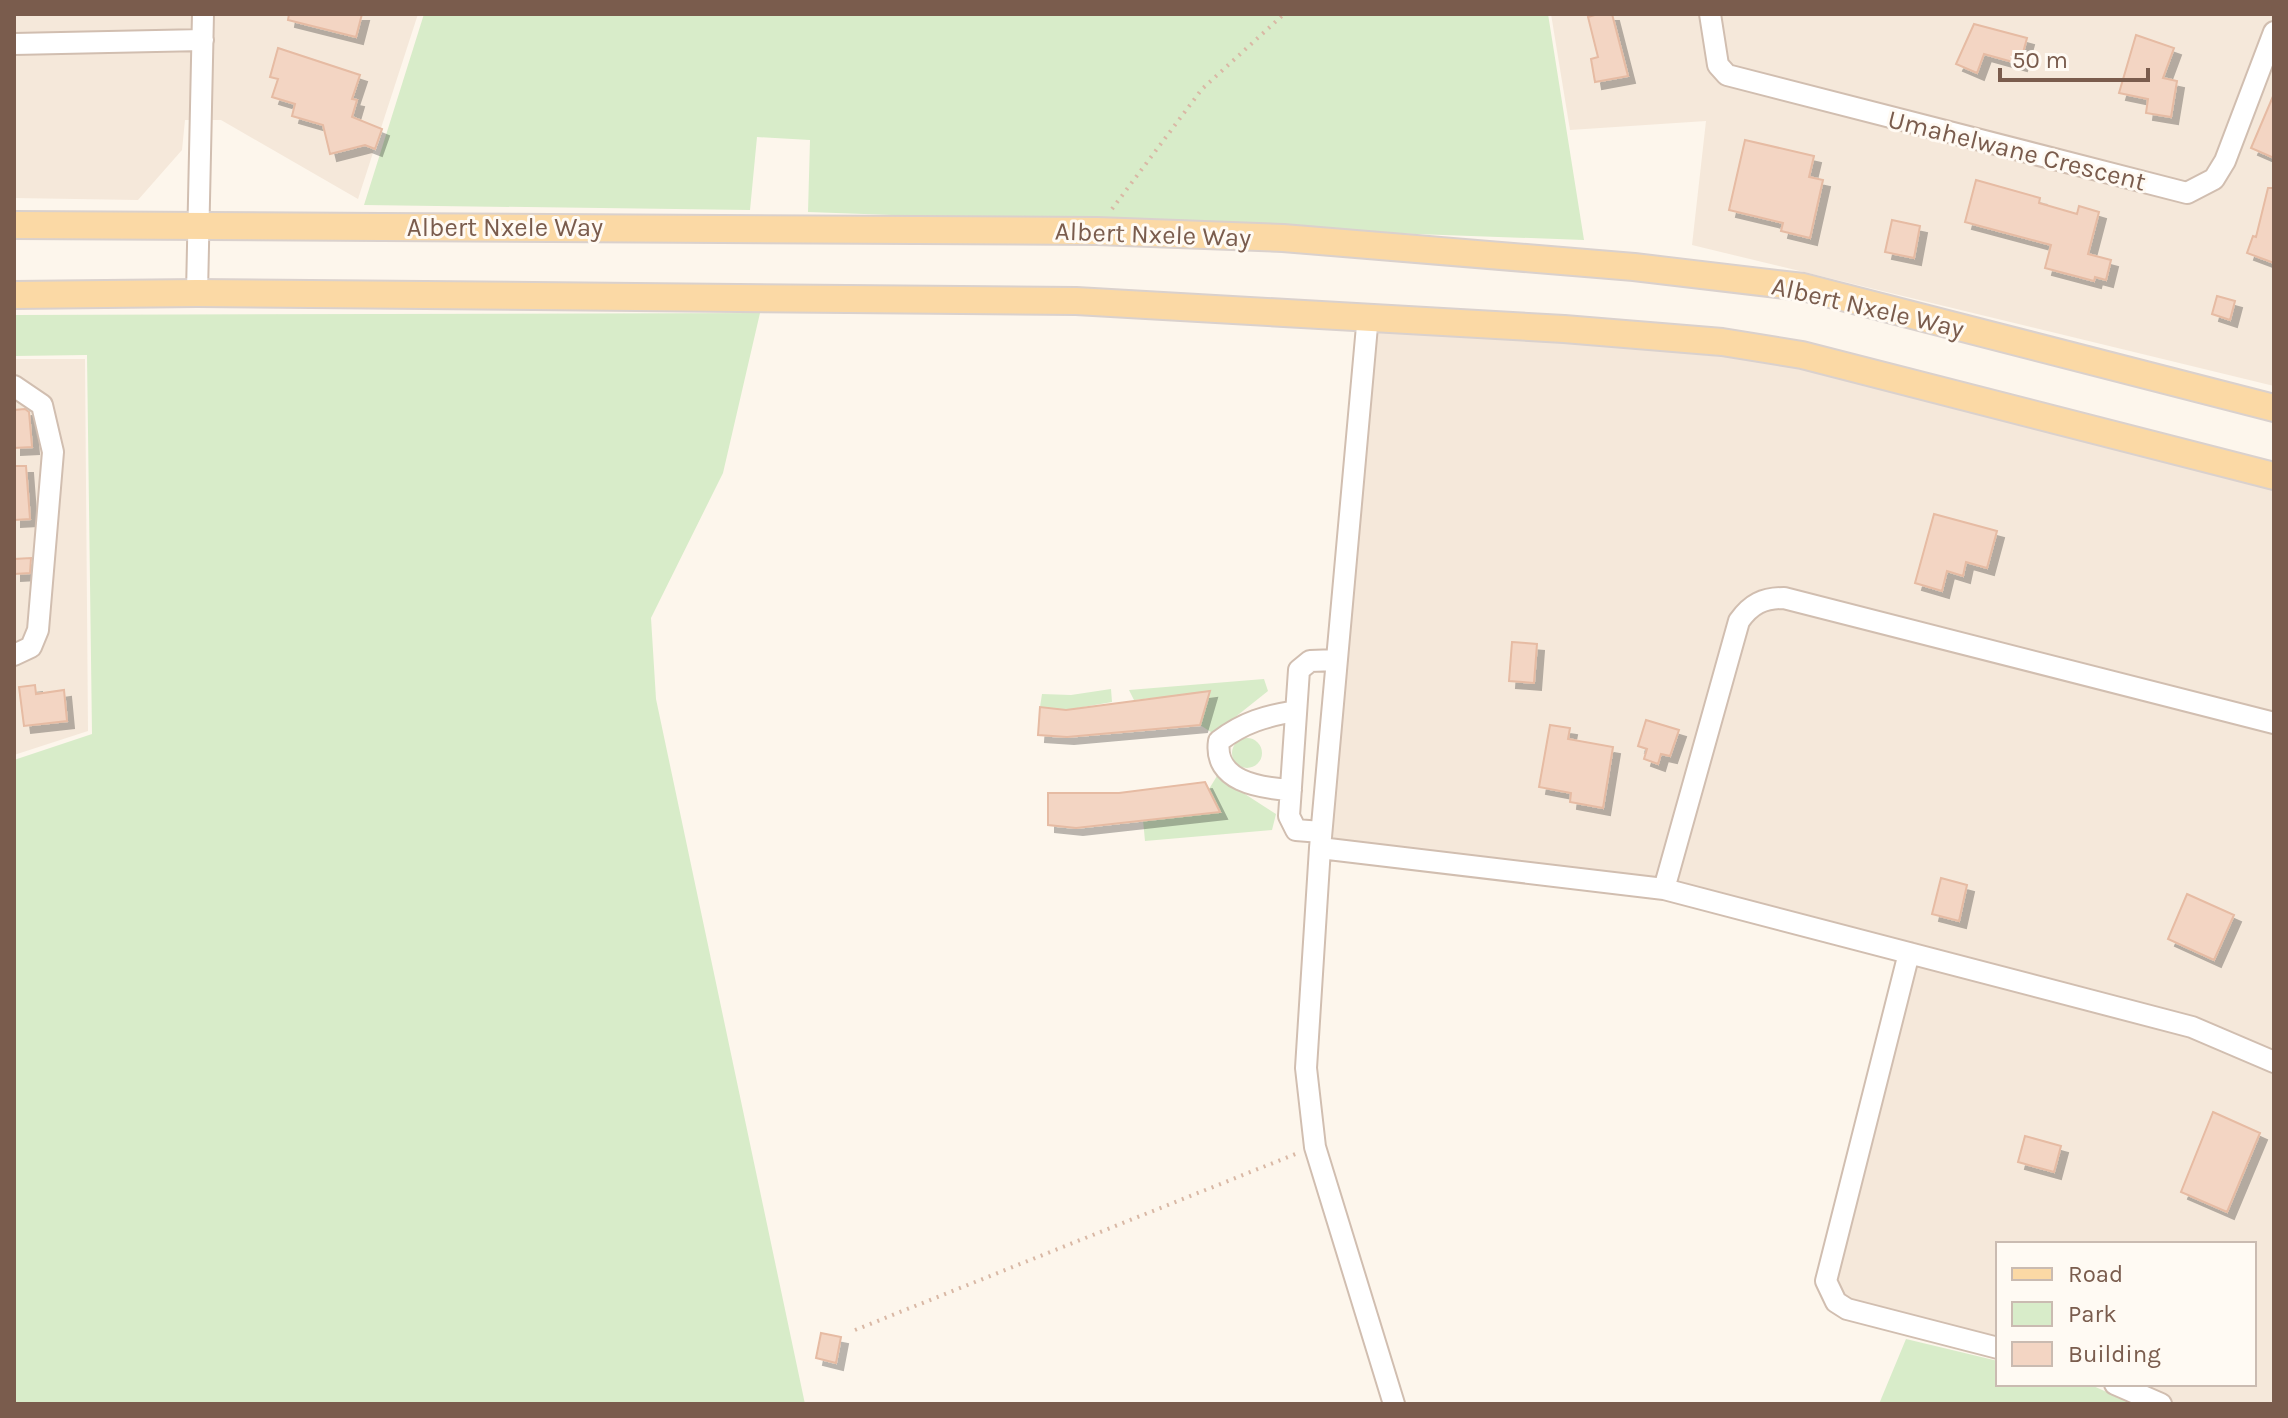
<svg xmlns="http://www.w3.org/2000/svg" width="2288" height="1418" viewBox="0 0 2288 1418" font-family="Karla,sans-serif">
<defs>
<filter id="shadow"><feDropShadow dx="7" dy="7" stdDeviation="0" flood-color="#0004"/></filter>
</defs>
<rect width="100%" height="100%" fill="#fdf6ec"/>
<path fill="#f5e8da" d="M14 14H418L358 199 221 120H185L182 150 138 200 14 198Z
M1551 14H2274V386L1692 245 1706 121 1570 130Z
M1376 325 1801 364 2274 484V1404H2178L2131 1384H2254V1244H1998V1341L1847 1302 1831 1273 1916 949 1673 884 1328 842Z
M14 359H85L88 731 14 755Z"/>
<path fill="#d8ecc9" d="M424 14H1548L1584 240 808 212 810 140 757 137 750 210 364 205Z
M760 313 723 473 651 618 656 699 805 1404H14V760L92 734 87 355 14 356V315Z
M1264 679 1268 691 1214 734 1200 725 1209 692 1134 700 1129 690Z
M1111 689 1112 702 1066 710 1040 707 1042 694 1071 695Z
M1232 753a15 15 0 1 1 30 0a15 15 0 1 1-30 0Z
M1217 776 1276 814 1272 830 1145 841 1143 820 1219 812 1209 789Z
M1906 1339 1998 1361V1384H2089L2133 1404H1879Z"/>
<path fill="#f3d5c3" stroke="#e6bba3" stroke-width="2" filter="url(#shadow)" d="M289 14H362L356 37 288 20Z
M1598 14H1612L1628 76 1595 82 1591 59 1598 57 1588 17Z
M1974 24 2027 38 2020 64 1984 54 1977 73 1956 64Z
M2136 35 2174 48 2163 78 2177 81 2171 117 2146 113 2148 99 2119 93Z
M278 48 360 75 352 99 357 100 352 117 382 129 375 149 365 145 330 154 323 125 292 116 295 104 272 97 278 79 270 77Z
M2274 94V158L2251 148Z
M1745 140 1814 156 1809 177 1823 180 1810 238 1781 231 1783 223 1729 210Z
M1976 180 2040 198 2039 203 2077 214 2079 206 2099 212 2088 254 2111 260 2106 280 2095 277 2094 281 2045 268 2051 245 1965 222Z
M2268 188H2274V263L2247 253 2253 236 2256 237Z
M1892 220 1920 226 1914 258 1885 252Z
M2217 296 2235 301 2230 320 2212 314Z
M25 409 29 412 32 447 14 448V410Z
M14 466H26L30 519 14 520Z
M1934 514 1997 531 1987 568 1966 562 1963 576 1947 571 1942 591 1915 583Z
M31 558 30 573 14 574V559Z
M1512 642 1537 644 1534 683 1509 681Z
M35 685 36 694 64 690 67 721 24 726 19 687Z
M1210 691 1200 725 1067 737 1038 735 1040 707 1066 710Z
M1646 720 1679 730 1670 756 1661 754 1658 764 1644 759 1647 749 1638 746Z
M1550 725 1570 728 1568 739 1613 747 1603 808 1570 802 1571 793 1539 787Z
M1205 782 1220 812 1076 828 1048 825V793H1119Z
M1941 878 1967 885 1959 921 1932 914Z
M2187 894 2234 915 2214 960 2168 939Z
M2213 1112 2260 1133 2227 1212 2181 1192Z
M2025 1136 2061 1146 2054 1172 2018 1162Z
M821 1333 841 1337 836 1363 816 1358Z"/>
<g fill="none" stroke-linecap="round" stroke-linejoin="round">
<g stroke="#d1beb0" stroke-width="24">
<path id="minor" d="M1710 14 1718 65 1727 75 2187 193 2214 179 2225 161 2274 32
M14 44 203 40
M197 293 203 14
M1368 315 1320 848 1306 1068 1315 1147 1394 1404
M14 386 42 405 53 452 38 630 31 647 14 655
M1291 790C1259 788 1213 781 1219 741 1244 722 1266 716 1296 711
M1321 832 1296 830 1289 816 1299 670 1310 661 1337 660
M1320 848 1664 889 2192 1027 2274 1062
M1664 889 1739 621C1751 604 1763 598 1784 598L2274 723
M1909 953 1826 1281 1836 1302 1847 1309 1998 1348
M2115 1384 2161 1404"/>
</g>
<g stroke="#dad1cd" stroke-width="30">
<path id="major" d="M14 225 1097 231 1283 238 1634 267 1803 287 2274 408
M14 295 197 293 1076 301 1564 329 1722 342 1802 355 2274 476"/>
</g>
<path stroke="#d9b8a5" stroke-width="4" stroke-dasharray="2 6" stroke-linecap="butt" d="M1112 209 1202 89 1284 14
M855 1330 1298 1153"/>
<use href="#minor" stroke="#fff" stroke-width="20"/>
<use href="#major" stroke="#fbd9a5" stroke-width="26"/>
</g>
<g text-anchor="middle" stroke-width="6" stroke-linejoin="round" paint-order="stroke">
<g font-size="26" fill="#7a5c4d" stroke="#fffaf3">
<text transform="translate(2017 150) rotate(14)" y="9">Umahelwane Crescent</text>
<text x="505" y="236">Albert Nxele Way</text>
<text transform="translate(1153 234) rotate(2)" y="9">Albert Nxele Way</text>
<text transform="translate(1868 307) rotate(13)" y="9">Albert Nxele Way</text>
</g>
</g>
<rect width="2288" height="1418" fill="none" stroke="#7a5c4d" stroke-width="32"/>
<rect x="1996" y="1242" width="260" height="144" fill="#fffaf3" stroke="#cabbb1" stroke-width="2"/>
<rect x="2012" y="1268" width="40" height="12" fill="#fbd9a5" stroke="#cabbb1" stroke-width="2"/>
<text x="2068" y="1282" font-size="24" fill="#7a5c4d">Road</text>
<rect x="2012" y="1302" width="40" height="24" fill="#d8ecc9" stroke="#cabbb1" stroke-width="2"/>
<text x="2068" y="1322" font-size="24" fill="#7a5c4d">Park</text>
<rect x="2012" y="1342" width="40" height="24" fill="#f3d5c3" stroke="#cabbb1" stroke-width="2"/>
<text x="2068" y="1362" font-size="24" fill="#7a5c4d">Building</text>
<path d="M2000 68v12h148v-12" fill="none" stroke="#7a5c4d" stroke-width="4"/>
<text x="2012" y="68" font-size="24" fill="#7a5c4d" stroke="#fffaf3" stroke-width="6" paint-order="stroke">50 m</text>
</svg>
